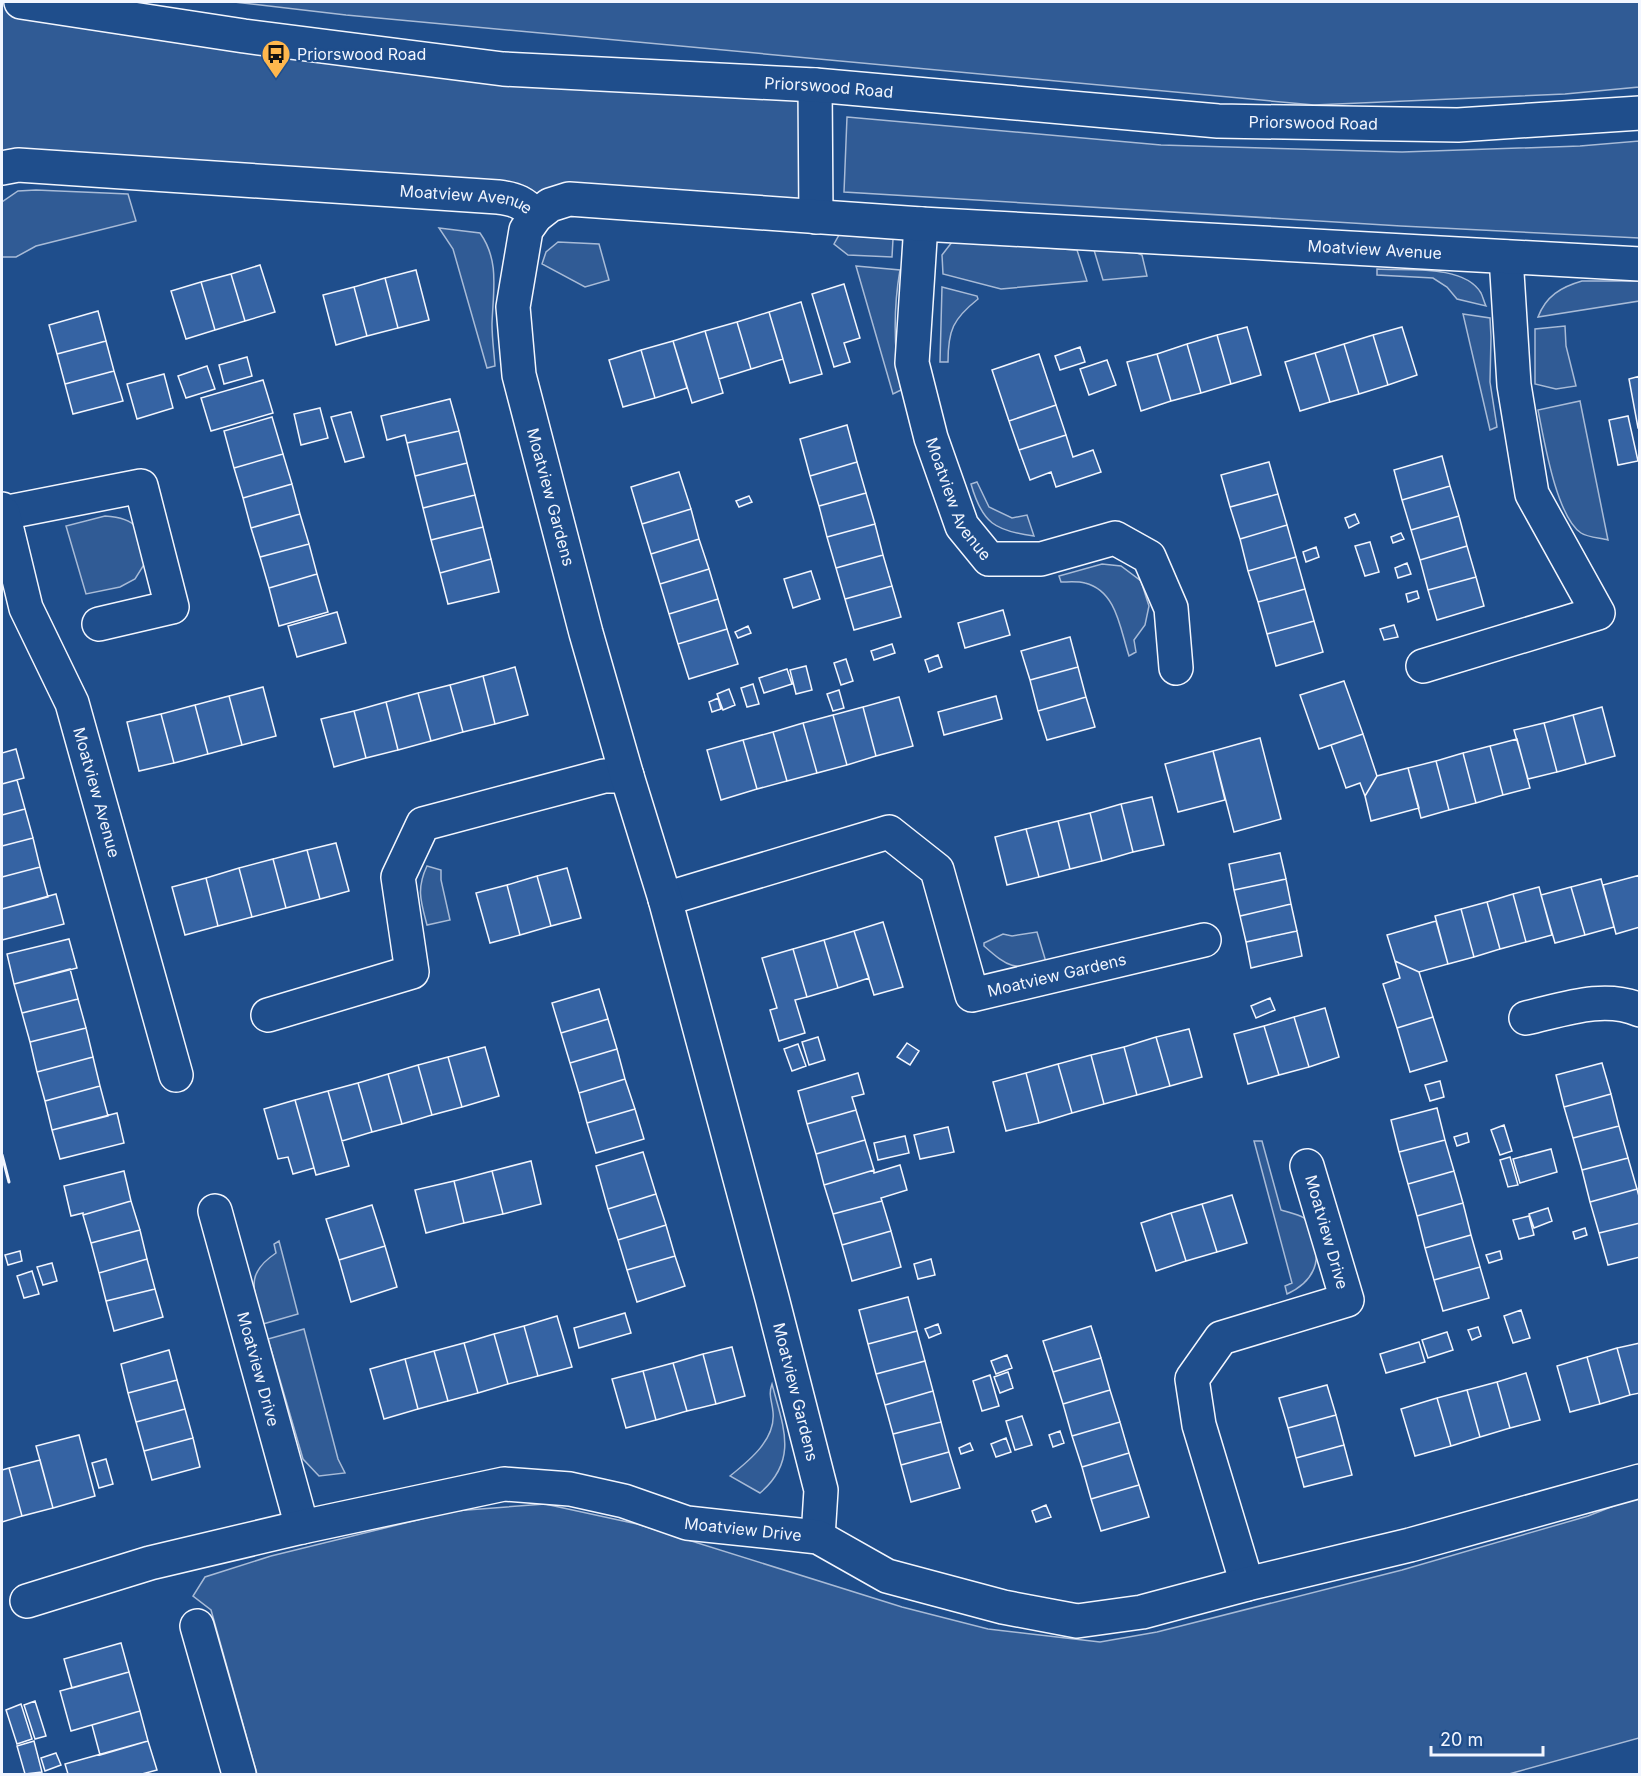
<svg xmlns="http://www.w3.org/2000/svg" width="1641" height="1776" viewBox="0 0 1641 1776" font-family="Inter,sans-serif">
<rect width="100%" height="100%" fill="#1f4e8c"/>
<path fill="#305b95" stroke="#a8bbd7" stroke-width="1.5" d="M2 2 215 36 805 88 806 216 2 167Z
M234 2H1639V87L1565 94 1314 105 346 15Z
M847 117 1161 145 1402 152 1580 146 1639 141V238L1401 226 844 192Z
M36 190 128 194 136 221 36 246 16 257H2V202L18 191Z
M439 228 480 233C500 261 493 291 492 324 492 338 494 352 495 366L487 368 453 249Z
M839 235 893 239 892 257 848 255 834 244Z
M558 242 599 244 609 280 585 287 542 264 546 252Z
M952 242 1077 250 1087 281 1001 289 943 274 942 255Z
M1094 250 1132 251 1142 255 1147 276 1103 280Z
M856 266 900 270C893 310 894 351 901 390L893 394Z
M1377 269C1406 271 1464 264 1481 293 1483 297 1484 302 1486 306L1457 299 1447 287 1433 278 1377 275Z
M1582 281H1639V301L1538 317C1546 296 1561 287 1582 281Z
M942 287 977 296 978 299C953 319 948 330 948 362H940Z
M1463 314 1490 318 1491 337 1490 382 1497 427 1490 430Z
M1565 326 1566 346 1576 386 1556 389 1535 384V329Z
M1580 401 1608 540C1600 538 1587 537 1581 533 1556 516 1544 439 1538 410Z
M977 482 989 507 1012 518 1027 515 1034 536C995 531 982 523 971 484Z
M105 516C141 518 141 532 145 563L135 579 120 587 86 594 66 526Z
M1102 564 1121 566 1141 581 1149 606 1145 625 1134 640 1136 652 1129 656C1120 629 1117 591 1085 583 1078 581 1068 582 1061 582L1059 576Z
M427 866 441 870V880L450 920 427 925C421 902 416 889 427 866Z
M1037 932 1046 962C1013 970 1009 968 984 946V943L1003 934 1012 936Z
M1254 1141H1262L1281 1210C1287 1212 1298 1214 1304 1218 1308 1222 1311 1230 1313 1235 1322 1262 1313 1282 1287 1294L1285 1286 1292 1283Z
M279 1241 298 1314 263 1324C255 1291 243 1275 276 1253L274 1244Z
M304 1329 338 1459 345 1473 319 1476 303 1459 268 1339Z
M772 1384C783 1426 799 1460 760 1493L730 1476C750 1460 776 1439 773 1412 772 1401 768 1395 772 1384Z
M1639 1496V1738L1509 1774H257L211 1610 193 1596 205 1577 271 1556 454 1511 545 1504 637 1524 902 1607 988 1629 1100 1642 1157 1632 1402 1570 1588 1516Z"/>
<path fill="#3563a3" stroke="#f2f6ff" stroke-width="1.5" d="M260 265 275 312 245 321 231 274Z
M416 270 429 320 398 328 385 278Z
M231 274 245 321 215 330 201 282Z
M385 278 398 328 367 336 354 287Z
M201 282 215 330 186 339 171 291Z
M844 284 860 338 844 343 850 362 834 367 812 294Z
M354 287 367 336 336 345 323 295Z
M801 302 822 374 790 383 769 312Z
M98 311 106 341 57 354 49 325Z
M769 312 783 359 751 369 737 322Z
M737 322 751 369 719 379 705 331Z
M1247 327 1261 375 1231 384 1217 335Z
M1402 327 1417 375 1388 385 1373 335Z
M705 331 723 393 692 403 673 341Z
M1217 335 1231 384 1201 393 1187 344Z
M1373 335 1388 385 1359 394 1344 344Z
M106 341 114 371 65 384 57 354Z
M673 341 687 388 655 398 641 350Z
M1187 344 1201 393 1171 401 1157 354Z
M1344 344 1359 394 1330 402 1315 353Z
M1080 347 1085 362 1060 370 1055 356Z
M641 350 655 398 623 407 609 360Z
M1315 353 1330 402 1300 411 1285 362Z
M1039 354 1056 405 1009 421 992 370Z
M1157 354 1171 401 1141 411 1127 362Z
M247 357 252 376 224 384 219 365Z
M1107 360 1116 385 1089 395 1080 369Z
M207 366 215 389 186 398 178 376Z
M114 371 123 401 73 414 65 384Z
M164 374 173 408 137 419 127 384Z
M1640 376V428H1638L1629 379Z
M263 380 273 413 211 431 201 398Z
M450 399 459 431 407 443 405 435 387 440 381 416Z
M1056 405 1066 435 1019 450 1009 421Z
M320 408 328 438 301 445 294 414Z
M351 412 364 457 345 462 331 417Z
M1628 416 1638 461 1618 465 1609 420Z
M272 417 283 454 234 468 224 431Z
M847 425 857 462 810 476 800 439Z
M459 431 467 463 415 476 407 443Z
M1066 435 1073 457 1093 450 1101 472 1056 487 1051 472 1030 480 1019 450Z
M283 454 292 484 243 498 234 468Z
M1442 456 1450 486 1402 500 1394 470Z
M857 462 866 493 819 506 810 476Z
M1269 462 1278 494 1230 507 1221 475Z
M467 463 475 495 423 508 415 476Z
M679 472 691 509 642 524 631 487Z
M292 484 300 514 251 528 243 498Z
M1450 486 1459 516 1411 530 1402 500Z
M866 493 875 524 827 537 819 506Z
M1278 494 1287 525 1240 539 1230 507Z
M475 495 483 527 431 540 423 508Z
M749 496 752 502 739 507 736 501Z
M691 509 699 539 651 554 642 524Z
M300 514 309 544 260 557 251 528Z
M1355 514 1359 523 1349 528 1345 518Z
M1459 516 1467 546 1420 560 1411 530Z
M875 524 883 555 836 568 827 537Z
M1287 525 1296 557 1248 571 1240 539Z
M483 527 491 559 440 573 431 540Z
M1401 533 1404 539 1393 543 1391 537Z
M699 539 709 569 660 584 651 554Z
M1370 542 1379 572 1365 576 1355 546Z
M309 544 317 574 269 588 260 557Z
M1467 546 1476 577 1428 590 1420 560Z
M1316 547 1319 557 1306 562 1303 552Z
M883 555 892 586 845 599 836 568Z
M1296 557 1305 589 1258 602 1248 571Z
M491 559 499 592 448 604 440 573Z
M1407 563 1411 574 1398 578 1395 568Z
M709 569 718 599 669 614 660 584Z
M811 571 820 599 793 608 784 579Z
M317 574 328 612 279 626 269 588Z
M1476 577 1484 606 1437 620 1428 590Z
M892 586 901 617 854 630 845 599Z
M1305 589 1314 621 1267 634 1258 602Z
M1417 591 1419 598 1408 602 1406 594Z
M718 599 727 629 678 644 669 614Z
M1003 610 1010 635 965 648 958 623Z
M337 612 346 643 297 657 288 626Z
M1314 621 1323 652 1276 666 1267 634Z
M1394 625 1398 637 1384 640 1380 629Z
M748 626 751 633 738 638 735 632Z
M727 629 738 664 689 679 678 644Z
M1070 637 1078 667 1030 680 1021 651Z
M892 644 895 653 874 660 871 651Z
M938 655 942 667 929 672 925 660Z
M846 659 853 681 841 685 834 663Z
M806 666 812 690 796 694 790 670Z
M515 667 528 715 495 724 483 676Z
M1078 667 1086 697 1038 711 1030 680Z
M787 669 792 684 764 693 759 678Z
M483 676 495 724 463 732 450 685Z
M1344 681 1363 734 1319 749 1300 695Z
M753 684 759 704 747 707 741 688Z
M450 685 463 732 431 741 418 693Z
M263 687 276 736 242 745 229 696Z
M729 689 735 705 723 710 717 694Z
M839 690 844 708 833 711 827 694Z
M418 693 431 741 398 750 386 702Z
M229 696 242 745 208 754 195 705Z
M996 696 1002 719 944 735 938 712Z
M899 697 913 746 876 756 863 707Z
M1086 697 1095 727 1047 740 1038 711Z
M718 698 721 709 712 712 709 702Z
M386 702 398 750 366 758 354 711Z
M195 705 208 754 174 763 161 714Z
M863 707 876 756 847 765 833 715Z
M1602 707 1615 756 1586 764 1573 715Z
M354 711 366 758 334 767 321 719Z
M161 714 174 763 139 771 127 722Z
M833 715 847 765 817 773 803 723Z
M1573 715 1586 764 1557 772 1544 723Z
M803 723 817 773 787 781 773 732Z
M1544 723 1557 772 1528 779 1514 730Z
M773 732 787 781 757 789 743 740Z
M1363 734 1377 776 1365 796 1360 783 1346 788 1331 745Z
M1260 738 1281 819 1234 832 1213 751Z
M1517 739 1530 788 1503 795 1490 746Z
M743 740 757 789 721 800 707 750Z
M1490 746 1503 795 1476 803 1463 753Z
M16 749 24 778 2 784V753Z
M1213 751 1225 800 1178 812 1165 764Z
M1463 753 1476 803 1449 810 1436 761Z
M1436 761 1449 810 1421 818 1408 768Z
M1408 768 1419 808 1371 821 1365 796 1377 776Z
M17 780 25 809 2 815V784Z
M1152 797 1164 845 1133 852 1121 804Z
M1121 804 1133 852 1102 861 1090 813Z
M25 809 33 838 2 846V815Z
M1090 813 1102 861 1070 869 1058 821Z
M1058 821 1070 869 1039 877 1026 829Z
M1026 829 1039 877 1007 885 995 837Z
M33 838 40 867 2 877V846Z
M336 843 349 891 320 899 307 850Z
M307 850 320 899 286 908 273 859Z
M1280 853 1286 879 1234 890 1229 864Z
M273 859 286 908 252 917 239 868Z
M40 867 48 897 2 909V877Z
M239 868 252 917 218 926 206 878Z
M567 868 581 918 551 926 537 876Z
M1640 875V927L1616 934 1603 885Z
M537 876 551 926 520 935 507 885Z
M206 878 218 926 185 935 172 887Z
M1286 879 1291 904 1240 916 1234 890Z
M1601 879 1614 927 1585 935 1571 887Z
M507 885 520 935 490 943 476 893Z
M1539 887 1552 935 1526 942 1513 894Z
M1571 887 1585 935 1555 943 1541 895Z
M56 894 64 924 2 940V909Z
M1513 894 1526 942 1500 949 1487 902Z
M1487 902 1500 949 1474 957 1461 909Z
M1291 904 1297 931 1246 942 1240 916Z
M1461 909 1474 957 1448 964 1435 916Z
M1436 921 1448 964 1419 972 1395 961 1387 935Z
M883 922 903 987 874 995 854 931Z
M854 931 869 978 838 988 824 940Z
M1297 931 1302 956 1251 968 1246 942Z
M69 939 77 968 14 984 7 954Z
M824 940 838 988 807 997 793 949Z
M793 949 807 997 795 1000 805 1033 779 1041 770 1010 777 1008 762 958Z
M1395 961 1419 972 1433 1017 1397 1028 1383 984 1400 978Z
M70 969 78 999 22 1013 14 984Z
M599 989 608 1019 561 1033 552 1003Z
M1270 998 1275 1010 1256 1018 1251 1006Z
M78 999 86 1028 30 1042 22 1013Z
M1325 1008 1339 1057 1309 1067 1294 1017Z
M1294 1017 1309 1067 1279 1075 1264 1026Z
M1433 1017 1447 1061 1410 1072 1397 1028Z
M608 1019 617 1049 570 1063 561 1033Z
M1264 1026 1279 1075 1248 1084 1234 1034Z
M86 1028 93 1057 37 1072 30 1042Z
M1189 1029 1202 1077 1170 1086 1156 1037Z
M818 1037 825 1060 809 1065 802 1042Z
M1156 1037 1170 1086 1137 1095 1124 1047Z
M907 1043 919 1051 910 1065 897 1057Z
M798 1044 806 1066 792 1071 784 1049Z
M485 1047 499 1096 462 1107 448 1057Z
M1124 1047 1137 1095 1104 1104 1091 1055Z
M617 1049 625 1079 579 1093 570 1063Z
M1091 1055 1104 1104 1072 1113 1058 1064Z
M93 1057 100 1086 45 1101 37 1072Z
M448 1057 462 1107 432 1115 418 1065Z
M1602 1063 1611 1094 1564 1107 1556 1075Z
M1058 1064 1072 1113 1039 1123 1026 1073Z
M418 1065 432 1115 402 1124 388 1074Z
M858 1073 864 1094 852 1097 856 1110 807 1124 798 1091Z
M1026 1073 1039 1123 1006 1131 993 1082Z
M388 1074 402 1124 372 1132 358 1083Z
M625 1079 635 1109 587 1123 579 1093Z
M1440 1081 1444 1097 1430 1101 1425 1085Z
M358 1083 372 1132 342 1141 328 1091Z
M100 1086 108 1116 52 1130 45 1101Z
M328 1091 349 1166 316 1175 295 1100Z
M1611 1094 1619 1126 1573 1138 1564 1107Z
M295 1100 314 1168 293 1174 288 1157 278 1159 264 1109Z
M1437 1108 1445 1140 1399 1152 1391 1120Z
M635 1109 644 1139 596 1153 587 1123Z
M856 1110 865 1140 816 1154 807 1124Z
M117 1113 124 1143 60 1159 52 1130Z
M1504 1125 1512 1151 1500 1155 1491 1130Z
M1619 1126 1628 1158 1582 1170 1573 1138Z
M948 1127 954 1152 920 1159 914 1135Z
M1467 1133 1469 1142 1457 1146 1454 1137Z
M905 1136 909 1153 878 1160 874 1143Z
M865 1140 874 1170 824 1185 816 1154Z
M1445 1140 1454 1171 1408 1184 1399 1152Z
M1551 1149 1557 1172 1520 1183 1513 1159Z
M643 1152 656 1194 608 1209 596 1166Z
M1510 1157 1518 1185 1508 1187 1500 1160Z
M1628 1158 1637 1189 1590 1202 1582 1170Z
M531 1161 541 1204 503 1214 492 1171Z
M900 1165 907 1190 881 1198 882 1201 833 1214 824 1185 874 1170V1173Z
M124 1171 131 1201 83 1215V1213L71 1216 64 1186Z
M492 1171 503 1214 464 1223 454 1181Z
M1454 1171 1463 1203 1417 1216 1408 1184Z
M454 1181 464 1223 426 1233 415 1190Z
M1637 1189 1640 1200V1223L1599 1233 1590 1202Z
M656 1194 666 1225 618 1240 608 1209Z
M1232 1195 1247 1243 1217 1252 1202 1204Z
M131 1201 140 1230 91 1243 83 1215Z
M882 1201 891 1231 842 1245 833 1214Z
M1463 1203 1471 1235 1425 1248 1417 1216Z
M1202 1204 1217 1252 1186 1261 1171 1213Z
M372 1205 385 1246 339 1260 326 1219Z
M1548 1208 1552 1221 1534 1228 1529 1214Z
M1171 1213 1186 1261 1156 1271 1141 1223Z
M1529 1216 1534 1235 1519 1239 1513 1220Z
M1640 1223V1257L1608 1265 1599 1233Z
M666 1225 675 1256 627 1270 618 1240Z
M1585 1228 1587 1235 1575 1239 1573 1232Z
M140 1230 147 1259 99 1273 91 1243Z
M891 1231 901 1267 852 1281 842 1245Z
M1471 1235 1480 1267 1434 1280 1425 1248Z
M385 1246 397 1287 351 1302 339 1260Z
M20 1251 22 1261 8 1265 5 1255Z
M1500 1251 1502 1259 1489 1263 1486 1255Z
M675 1256 685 1286 637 1302 627 1270Z
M147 1259 155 1289 106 1301 99 1273Z
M931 1259 935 1275 918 1279 914 1264Z
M52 1263 57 1281 43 1285 37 1267Z
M1480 1267 1489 1298 1443 1311 1434 1280Z
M32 1271 39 1294 24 1298 17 1276Z
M155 1289 163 1317 114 1331 106 1301Z
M908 1297 917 1331 868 1344 859 1310Z
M1521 1310 1530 1338 1513 1343 1504 1316Z
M625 1313 631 1333 579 1348 574 1328Z
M557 1316 572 1367 538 1376 524 1326Z
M938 1324 941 1333 929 1338 925 1329Z
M524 1326 538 1376 508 1384 494 1334Z
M1091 1326 1101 1358 1053 1372 1043 1341Z
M1478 1327 1481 1336 1472 1340 1468 1330Z
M917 1331 925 1361 876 1374 868 1344Z
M1447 1332 1453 1350 1428 1358 1422 1340Z
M494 1334 508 1384 478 1393 464 1343Z
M1419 1342 1425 1362 1386 1373 1380 1354Z
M464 1343 478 1393 448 1401 434 1351Z
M1640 1343V1393L1630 1395 1617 1348Z
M732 1347 745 1396 716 1404 703 1354Z
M1617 1348 1630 1395 1600 1404 1587 1357Z
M169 1350 177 1380 128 1393 121 1364Z
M434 1351 448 1401 418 1409 405 1359Z
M703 1354 716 1404 687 1411 673 1363Z
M1007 1355 1012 1368 996 1374 991 1361Z
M1587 1357 1600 1404 1570 1412 1557 1366Z
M1101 1358 1110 1390 1063 1404 1053 1372Z
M405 1359 418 1409 384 1419 370 1369Z
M925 1361 933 1391 885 1405 876 1374Z
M673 1363 687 1411 656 1420 643 1371Z
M643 1371 656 1420 626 1428 612 1379Z
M1008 1372 1013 1388 1000 1393 994 1377Z
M1526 1373 1540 1420 1510 1428 1497 1382Z
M990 1375 999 1406 982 1411 973 1381Z
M177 1380 185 1409 136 1422 128 1393Z
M1497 1382 1510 1428 1480 1437 1467 1390Z
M1327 1385 1336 1415 1288 1428 1279 1398Z
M1110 1390 1120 1422 1072 1436 1063 1404Z
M1467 1390 1480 1437 1451 1446 1437 1398Z
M933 1391 941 1422 893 1434 885 1405Z
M1437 1398 1451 1446 1415 1456 1401 1409Z
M185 1409 193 1438 144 1451 136 1422Z
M1336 1415 1344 1445 1296 1458 1288 1428Z
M1022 1416 1032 1445 1015 1450 1006 1421Z
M941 1422 949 1452 901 1465 893 1434Z
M1120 1422 1129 1453 1082 1467 1072 1436Z
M1060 1431 1064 1443 1053 1447 1049 1435Z
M79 1435 95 1496 53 1508 36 1446Z
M193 1438 200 1467 152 1480 144 1451Z
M1006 1438 1011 1452 996 1457 991 1444Z
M970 1443 973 1450 961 1454 959 1448Z
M1344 1445 1352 1475 1304 1487 1296 1458Z
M949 1452 960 1488 911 1502 901 1465Z
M1129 1453 1139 1485 1091 1499 1082 1467Z
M106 1459 113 1484 99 1488 92 1463Z
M40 1460 53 1508 22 1516 9 1468Z
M9 1468 22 1516 2 1522V1470Z
M1139 1485 1149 1517 1101 1531 1091 1499Z
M1046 1505 1051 1517 1036 1522 1032 1511Z
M121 1643 129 1672 72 1688 64 1659Z
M129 1672 140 1711 71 1731 60 1691Z
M35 1701 46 1736 35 1739 24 1705Z
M21 1704 32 1739 17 1744 6 1710Z
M140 1711 148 1741 100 1755 92 1725Z
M34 1741 42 1772 25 1774 17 1746Z
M148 1741 157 1770 142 1774H68L65 1764Z
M56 1753 61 1765 45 1771 41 1758Z"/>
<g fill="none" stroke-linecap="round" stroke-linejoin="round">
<g stroke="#f2f6ff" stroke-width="36">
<g id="minor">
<path d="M815 85 816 217"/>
<path id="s1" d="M2 168 18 165 498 197C516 199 524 203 536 216"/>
<path id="s2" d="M921 224 912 363 931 438 962 526 989 559H1041L1115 538 1149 557 1171 608 1176 668"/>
<path d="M2 509 3 513 141 486 172 607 99 624"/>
<path id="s3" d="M3 513 26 608 72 703 176 1075"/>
<path d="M1423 666 1598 613 1532 494 1514 385 1506 257"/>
<path id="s4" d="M665 899 889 832 937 870 972 995 1204 940"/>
<path d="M268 1015 412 972 398 877 423 824 604 776H627"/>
<path d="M1526 1018C1562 1010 1604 994 1640 1010"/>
<path id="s5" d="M215 1211 302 1527"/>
<path id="s6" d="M818 1537 821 1490 772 1298 665 899 627 776 586 633 519 375 513 307 526 230 536 216 550 205 569 199 921 224 1640 264"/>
<path d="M1247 1584 1199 1425 1192 1379 1221 1338 1347 1300 1307 1166"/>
<path id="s7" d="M27 1601 150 1563 302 1527 504 1484 570 1489 624 1501 687 1523 818 1537 887 1576 1003 1607 1077 1621 1142 1612 1247 1584 1410 1545 1640 1481"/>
<path d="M197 1626 239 1774"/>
</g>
</g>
<g stroke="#f2f6ff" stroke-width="36">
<g id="tertiary">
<path id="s8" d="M21 2 244 36 503 69 815 85 1218 121 1458 125 1640 113"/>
</g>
</g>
<use href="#minor" stroke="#1f4e8c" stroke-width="33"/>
<use href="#tertiary" stroke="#1f4e8c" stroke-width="33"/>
<path stroke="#f2f6ff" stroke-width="3" d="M2 1155 9 1182"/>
</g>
<defs>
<g id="bus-pin" transform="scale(1.5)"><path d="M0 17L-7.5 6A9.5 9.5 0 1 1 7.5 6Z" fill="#ffb74d" stroke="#1f4e8c"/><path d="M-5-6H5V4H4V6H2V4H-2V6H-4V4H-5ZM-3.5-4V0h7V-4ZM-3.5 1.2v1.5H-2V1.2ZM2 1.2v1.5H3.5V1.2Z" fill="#111"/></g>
</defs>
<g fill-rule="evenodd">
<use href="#bus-pin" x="276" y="54"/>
</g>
<g text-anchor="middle" stroke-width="4.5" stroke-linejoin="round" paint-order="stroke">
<g font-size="16" fill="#f2f6ff" stroke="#1f4e8c" text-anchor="start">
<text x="297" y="60">Priorswood Road</text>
</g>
<g font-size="16" fill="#f2f6ff" stroke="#1f4e8c">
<text dy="6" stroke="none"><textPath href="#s8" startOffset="813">Priorswood Road</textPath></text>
<text dy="6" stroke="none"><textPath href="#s8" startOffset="1299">Priorswood Road</textPath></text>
<text dy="6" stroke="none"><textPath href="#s1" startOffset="466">Moatview Avenue</textPath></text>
<text dy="6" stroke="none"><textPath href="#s6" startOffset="2211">Moatview Avenue</textPath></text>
<text dy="6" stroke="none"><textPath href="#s2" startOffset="284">Moatview Avenue</textPath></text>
<text transform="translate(551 497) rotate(75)" y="6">Moatview Gardens</text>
<text dy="6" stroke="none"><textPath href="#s3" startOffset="296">Moatview Avenue</textPath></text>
<text dy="6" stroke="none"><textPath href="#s4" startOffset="512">Moatview Gardens</textPath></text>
<text transform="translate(1327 1232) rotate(74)" y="6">Moatview Drive</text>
<text dy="6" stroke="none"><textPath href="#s5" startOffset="164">Moatview Drive</textPath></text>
<text transform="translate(796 1392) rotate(76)" y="6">Moatview Gardens</text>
<text dy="6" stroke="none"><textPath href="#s7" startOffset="736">Moatview Drive</textPath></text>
</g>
</g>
<rect width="1641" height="1776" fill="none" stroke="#f2f6ff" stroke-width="6"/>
<path d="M1431 1746v9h112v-9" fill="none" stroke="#f2f6ff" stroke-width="3"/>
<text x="1440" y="1746" font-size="18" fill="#f2f6ff" stroke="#1f4e8c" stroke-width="4.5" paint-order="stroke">20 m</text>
</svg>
